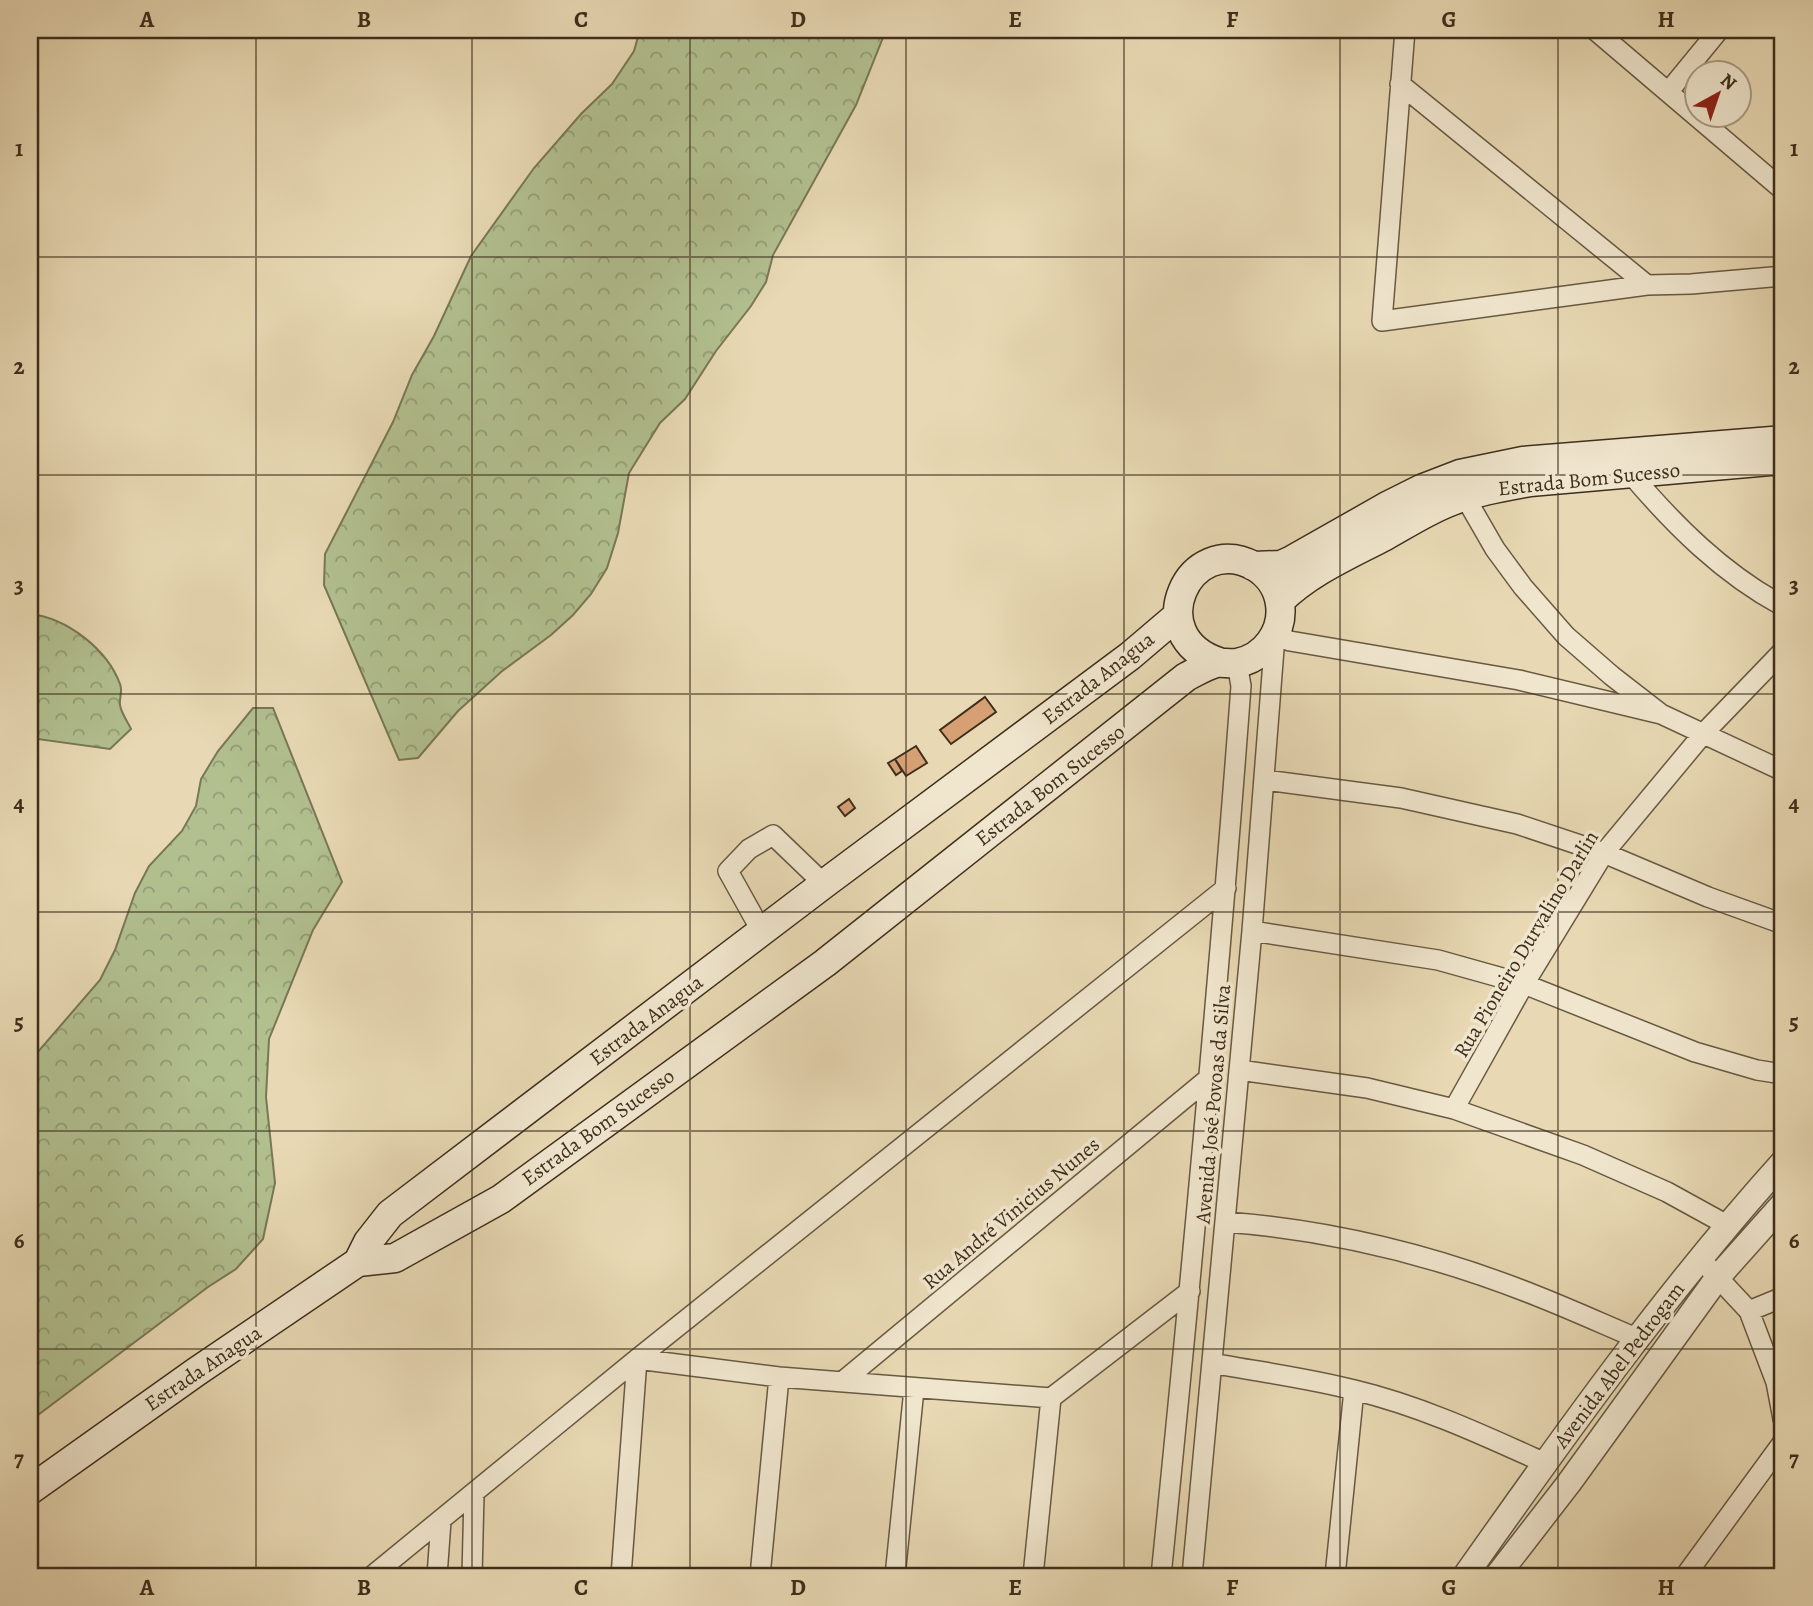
<svg xmlns="http://www.w3.org/2000/svg" width="1813" height="1606" viewBox="0 0 1813 1606" font-family="Alegreya,serif">
<defs>
<pattern id="forest-crowns" width="20" height="18" patternUnits="userSpaceOnUse" patternTransform="scale(1.75)"><rect width="20" height="18" fill="#b2c090"/><path d="M2 6a3 3 0 1 1 6 0M12 15a3 3 0 1 1 6 0" fill="none" stroke="#929c75"/></pattern>
</defs>
<rect width="100%" height="100%" fill="#e8d9b4"/>
<filter id="stains"><feTurbulence type="fractalNoise" baseFrequency=".00286" numOctaves="4"/><feColorMatrix values="0 0 0 0 .2 0 0 0 0 .09 0 0 0 0 .02 0 0 0 .5 -.17"/></filter>
<radialGradient id="worn" r=".72"><stop offset=".6" stop-color="#630" stop-opacity="0"/><stop offset="1" stop-color="#630" stop-opacity=".3"/></radialGradient>
<path fill="url(#forest-crowns)" stroke="#787756" stroke-width="2" d="M640 30H886L856 105 773 255 766 282 751 306 716 351 685 399 660 423 629 473 618 533 607 568 591 594 573 615 551 635 501 672 458 711 418 758 399 760 324 585 325 554 393 422 412 375 434 336 471 256 534 168 581 114 612 84 634 51Z
M30 614C67 618 107 649 120 684 123 691 119 698 120 705 121 713 128 722 131 729L110 749 30 738Z
M253 708H273L342 882 313 930 269 1039 266 1097 275 1183 263 1239 236 1269 208 1287 30 1421V1061L100 980 115 950 135 893 149 866 182 831 196 806 201 779 218 751Z"/>
<path fill="#d69f74" stroke="#3e2e1b" stroke-width="2" d="M985 697 996 712 951 744 940 730Z
M916 746 927 763 906 776 895 759Z
M895 759 902 771 896 775 888 763Z
M849 799 855 808 845 816 838 807Z"/>
<g fill="none" stroke-linecap="round" stroke-linejoin="round">
<g stroke="#685941" stroke-width="22">
<path id="minor" d="M1405 30 1382 321 1647 285 1691 284 1783 276
M1595 30 1783 190
M1400 84 1647 285
M1669 91 1719 30
M1630 473C1674 525 1723 574 1783 606
M1465 497 1495 549 1523 587 1566 636 1612 676 1661 714 1783 771
M1265 780 1401 798 1517 824 1604 853 1708 897 1783 924
M1252 931 1438 960 1524 984 1695 1052 1757 1070 1783 1074
M762 932 728 871 749 849 773 835 824 884
M1239 1070 1367 1088 1454 1109 1583 1155 1667 1192 1727 1225
M1454 1109 1524 984 1604 853 1703 734 1783 651
M1225 1222C1332 1230 1437 1256 1537 1296 1570 1309 1603 1324 1636 1338
M1708 1267 1749 1311 1776 1382 1783 1419
M1749 1311 1783 1297
M1212 1363C1259 1372 1308 1378 1354 1390 1421 1406 1483 1435 1545 1463
M842 1382 1209 1078
M372 1576 637 1359 1226 888
M437 1576 441 1521
M472 1576 474 1494
M621 1576 637 1359 779 1377 1051 1398
M760 1576 779 1377
M895 1576 914 1389
M1033 1576 1051 1398 1190 1291
M1161 1576C1191 1280 1219 983 1241 686L1237 663
M1192 1576 1252 931 1275 636 1290 641 1519 680 1661 714
M1335 1576 1354 1390
M1685 1576 1783 1442"/>
</g>
<g stroke="#685941" stroke-width="27">
<path id="tertiary" d="M1465 1576C1565 1434 1666 1292 1783 1162
M1497 1576 1569 1483 1718 1277 1783 1204"/>
</g>
<g stroke="#3e2e1b" stroke-width="31">
<path id="secondary" d="M1253 566 1281 565 1292 560 1389 505 1421 489 1460 474 1523 461 1783 440
M1280 601C1309 572 1349 555 1385 536 1405 525 1425 512 1447 503 1473 492 1502 487 1530 482L1783 460
M358 1262 395 1258 501 1199 825 963 1186 677C1196 672 1205 666 1216 663 1222 662 1230 664 1237 663 1264 658 1284 632 1280 604 1278 588 1268 574 1254 566 1189 531 1140 636 1219 662
M30 1490 196 1372 358 1262 368 1242 390 1214 824 884 1130 656 1177 616"/>
</g>
<use href="#minor" stroke="#f0e6ce" stroke-width="19"/>
<use href="#tertiary" stroke="#f0e6ce" stroke-width="24"/>
<use href="#secondary" stroke="#f0e6ce" stroke-width="28"/>
</g>
<path fill="none" stroke="#3e2e1b" stroke-width="2" stroke-opacity="0.55" d="M256 30V1576M472 30V1576M690 30V1576M906 30V1576M1124 30V1576M1340 30V1576M1558 30V1576M30 257H1783M30 475H1783M30 694H1783M30 912H1783M30 1131H1783M30 1349H1783"/>
<g text-anchor="middle" stroke-width="7" stroke-linejoin="round" paint-order="stroke">
<g font-size="21" fill="#3e2e1b" stroke="#f0e6ce">
<text transform="translate(1589 479) rotate(-6)" y="7">Estrada Bom Sucesso</text>
<text transform="translate(1098 678) rotate(-38)" y="7">Estrada Anagua</text>
<text transform="translate(1050 785) rotate(-38)" y="7">Estrada Bom Sucesso</text>
<text transform="translate(1526 944) rotate(-59)" y="7">Rua Pioneiro Durvalino Darlin</text>
<text transform="translate(646 1020) rotate(-37)" y="7">Estrada Anagua</text>
<text transform="translate(1213 1104) rotate(-85)" y="7">Avenida José Povoas da Silva</text>
<text transform="translate(598 1127) rotate(-36)" y="7">Estrada Bom Sucesso</text>
<text transform="translate(1011 1213) rotate(-40)" y="7">Rua André Vinicius Nunes</text>
<text transform="translate(1619 1365) rotate(-53)" y="7">Avenida Abel Pedrogam</text>
<text transform="translate(203 1368) rotate(-34)" y="7">Estrada Anagua</text>
</g>
</g>
<rect width="1813" height="1606" fill="none" stroke="#e8d9b4" stroke-width="77"/>
<g transform="translate(1718 94) rotate(40)"><circle r="33" fill="#f0e6ce" stroke="#a99c86" stroke-width="2"/>
<path d="M0-5L12 26L0 18L-12 26Z" fill="#8f2418"/>
<text y="-10" font-size="19" font-weight="bold" text-anchor="middle" fill="#3e2e1b">N</text>
</g>
<rect x="38" y="38" width="1736" height="1530" fill="none" stroke="#3e2e1b" stroke-width="2.5"/>
<g font-size="23" text-anchor="middle" font-weight="bold" fill="#3e2e1b">
<text x="147" y="27">A</text>
<text x="364" y="27">B</text>
<text x="581" y="27">C</text>
<text x="798" y="27">D</text>
<text x="1015" y="27">E</text>
<text x="1232" y="27">F</text>
<text x="1449" y="27">G</text>
<text x="1666" y="27">H</text>
<text x="19" y="156">1</text>
<text x="1794" y="156">1</text>
<text x="19" y="374">2</text>
<text x="1794" y="374">2</text>
<text x="19" y="593">3</text>
<text x="1794" y="593">3</text>
<text x="19" y="811">4</text>
<text x="1794" y="811">4</text>
<text x="19" y="1029">5</text>
<text x="1794" y="1029">5</text>
<text x="19" y="1248">6</text>
<text x="1794" y="1248">6</text>
<text x="19" y="1466">7</text>
<text x="1794" y="1466">7</text>
<text x="147" y="1595">A</text>
<text x="364" y="1595">B</text>
<text x="581" y="1595">C</text>
<text x="798" y="1595">D</text>
<text x="1015" y="1595">E</text>
<text x="1232" y="1595">F</text>
<text x="1449" y="1595">G</text>
<text x="1666" y="1595">H</text>
</g>
<rect width="100%" height="100%" filter="url(#stains)"/>
<rect width="100%" height="100%" fill="url(#worn)"/>
</svg>
